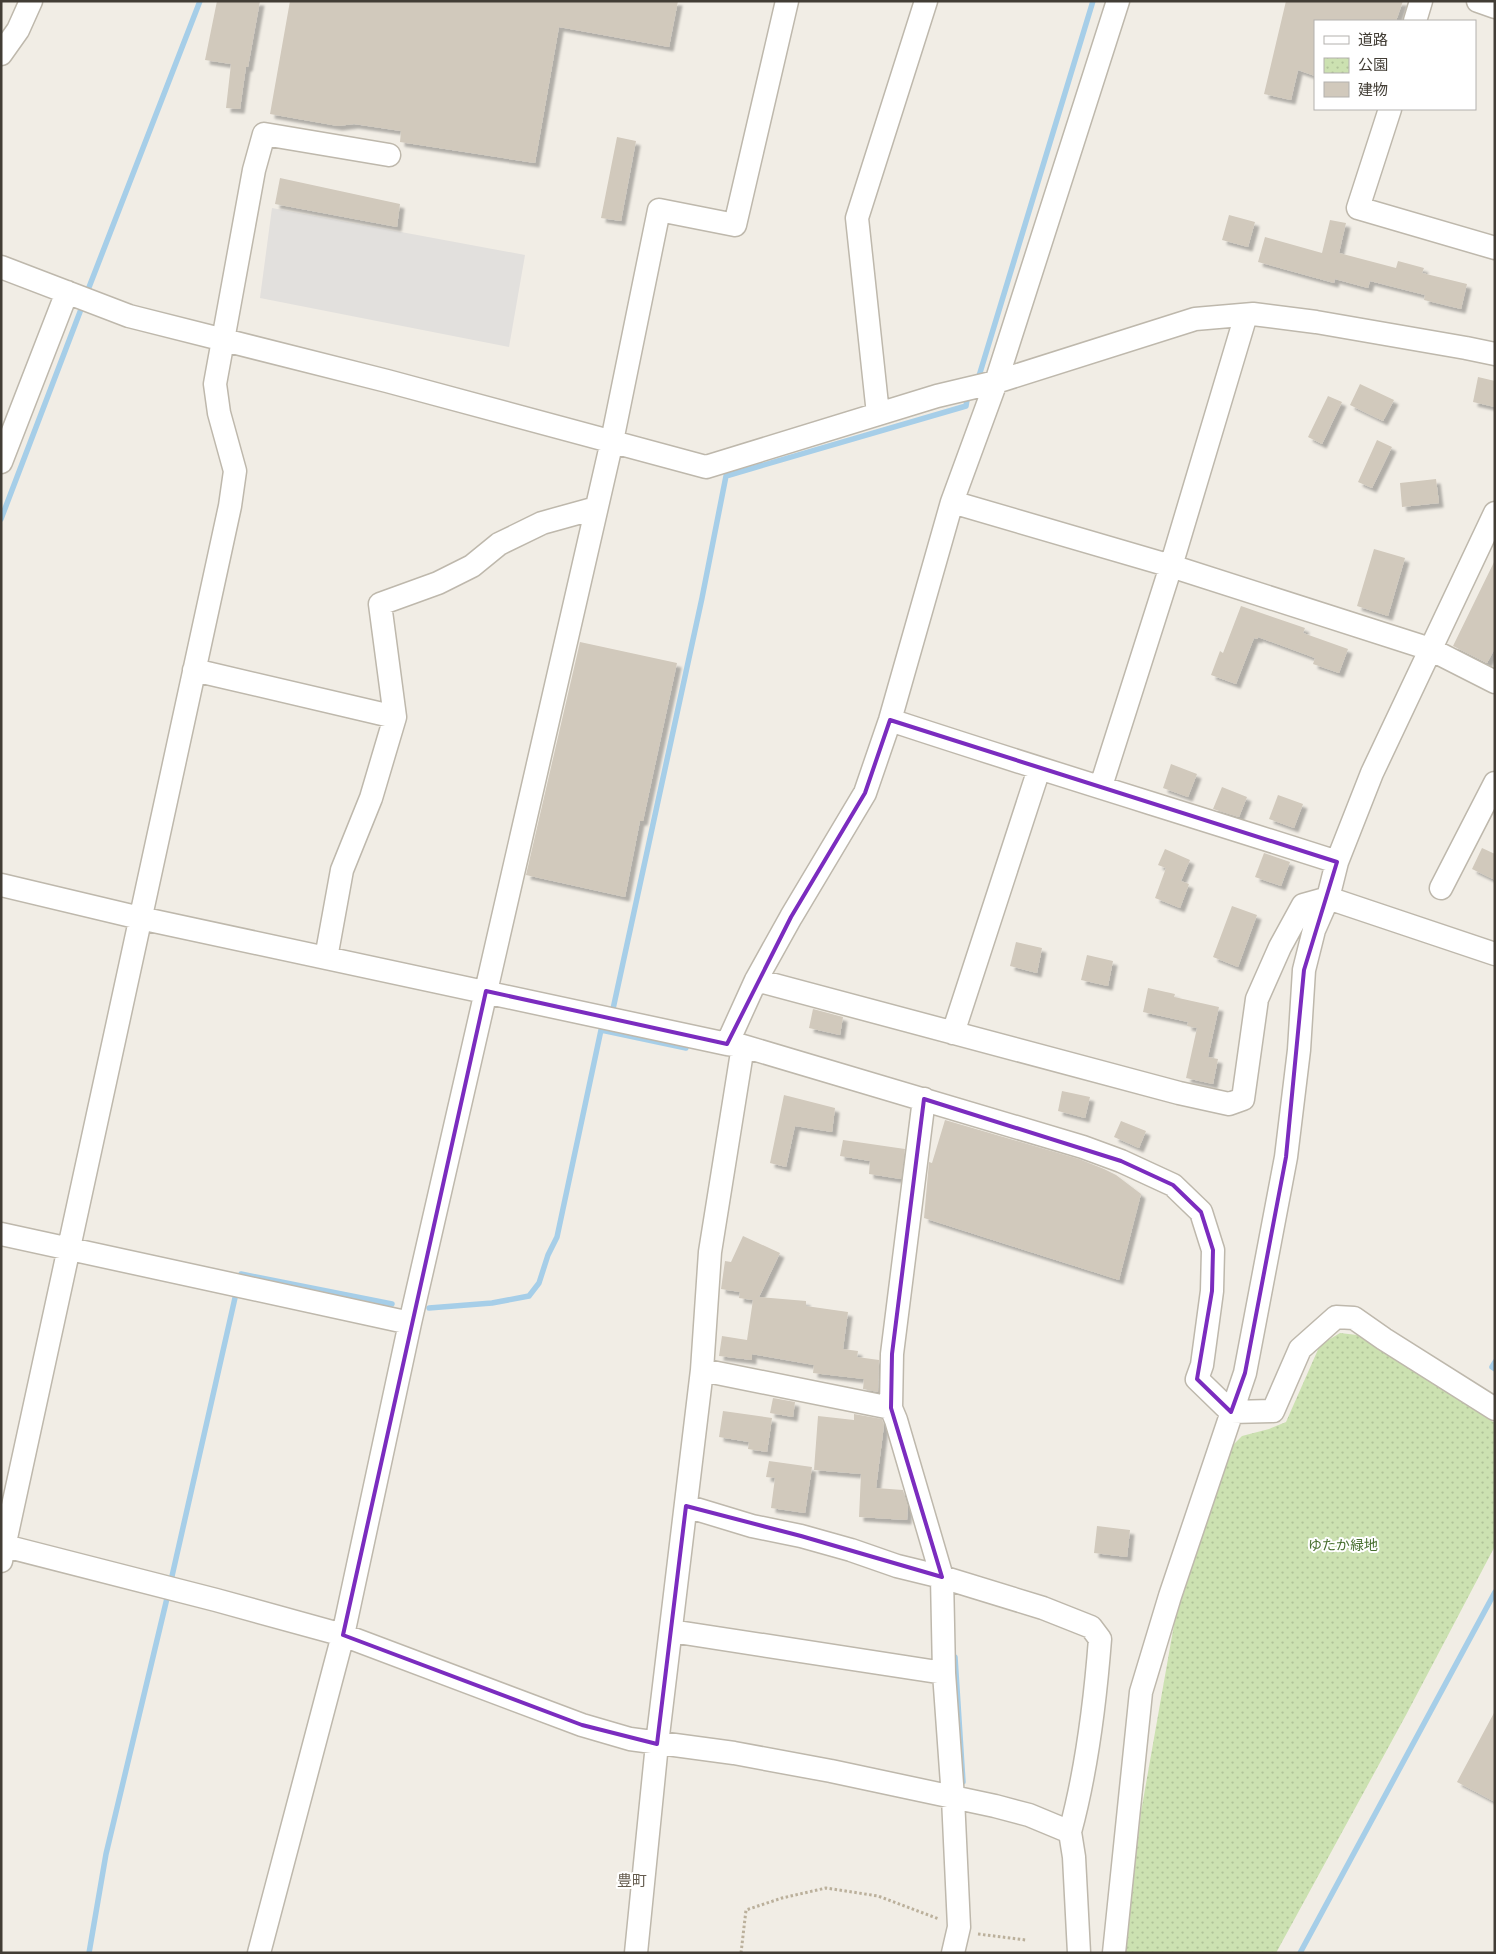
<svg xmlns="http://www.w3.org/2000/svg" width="1496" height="1954" viewBox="0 0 1496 1954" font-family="Commissioner,'Noto Sans JP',sans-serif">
<defs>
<pattern id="park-dots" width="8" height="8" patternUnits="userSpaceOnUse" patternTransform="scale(1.25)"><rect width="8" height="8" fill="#cce1b1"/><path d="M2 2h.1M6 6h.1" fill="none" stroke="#b0c299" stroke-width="1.8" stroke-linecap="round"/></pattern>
<filter id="shadow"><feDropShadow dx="4.5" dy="4.5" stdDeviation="1" flood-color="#0004"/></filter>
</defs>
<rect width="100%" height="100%" fill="#f1ede5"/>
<path fill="url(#park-dots)" d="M1340 1333 1357 1335 1495 1423V1546L1406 1715 1276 1953H1125L1141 1812 1175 1619 1233 1445 1242 1436 1269 1429 1286 1422 1320 1345Z"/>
<path fill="#e2e0dd" d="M272 208 525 255 509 347 260 298Z"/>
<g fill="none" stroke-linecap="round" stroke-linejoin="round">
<path stroke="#a6cee8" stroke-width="5.5" d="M86 295 200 1
M979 376 1093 1
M1 519 83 304
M613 1009 702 598 726 476 966 406 967 400
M240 1280 241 1274 392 1304
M429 1308 492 1303 529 1296 539 1283 548 1255 557 1237 601 1030 686 1048
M1495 1362 1492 1367 1495 1369
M170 1585 237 1289
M955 1657 963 1782
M89 1953 106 1854 168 1594
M1300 1953 1495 1592"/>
</g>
<path fill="#d1c9bc" filter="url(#shadow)" d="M217 1H260L248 67H246L240 109 226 108 231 64 205 60Z
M290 1H678L669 47 559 27 535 163 400 142 401 131 354 124 338 126 270 114Z
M1286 1H1403L1396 21H1315V76L1298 70 1291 100 1264 94Z
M617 137 636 141 621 221 601 218Z
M280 178 400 204 397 227 275 204Z
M1229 215 1255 222 1248 247 1222 240Z
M1330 220 1346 223 1339 253 1396 268 1398 261 1424 268 1422 273 1467 284 1461 309 1424 300 1425 295 1370 281 1368 288 1335 279 1334 283 1258 262 1265 237 1322 253Z
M1478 377 1495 381V407L1473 402Z
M1360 384 1394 400 1383 421 1350 405Z
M1328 396 1342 402 1322 444 1308 437Z
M1377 440 1392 447 1372 488 1358 482Z
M1436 479 1439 503 1402 507 1400 483Z
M1374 549 1405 558 1388 616 1357 606Z
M1495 560V648L1487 663 1453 646Z
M1241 606 1305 628 1303 633 1348 649 1339 673 1313 664 1315 658 1258 637V639L1254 638 1236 684 1211 675 1220 651 1223 653Z
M580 642 677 663 643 821H640L625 897 526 875Z
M1171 764 1197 774 1188 797 1163 788Z
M1222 787 1247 797 1239 817 1213 809Z
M1278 795 1303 804 1294 828 1269 819Z
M1482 848 1495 854V880L1472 869Z
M1165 849 1190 860 1181 881 1189 884 1180 908 1155 898 1166 868 1158 865Z
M1264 853 1290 862 1281 886 1255 877Z
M1232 906 1257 915 1238 967 1213 957Z
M1016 942 1042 948 1037 973 1010 966Z
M1087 955 1113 961 1108 986 1081 980Z
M1148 988 1175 994 1174 997 1219 1007 1208 1057 1218 1059 1213 1084 1186 1078 1197 1028 1187 1026 1188 1022 1143 1012Z
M813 1009 843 1017 840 1035 809 1028Z
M1062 1091 1090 1097 1085 1118 1058 1111Z
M784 1095 835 1108 832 1132 795 1126 786 1167 770 1163Z
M945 1120 1079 1159 1104 1169 1116 1175 1141 1194 1119 1280 924 1218 929 1162 932 1163Z
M1121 1121 1146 1131 1139 1148 1114 1137Z
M843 1140 905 1149 901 1179 869 1174 870 1161 840 1156Z
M743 1236 780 1253 759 1297 806 1301V1306L848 1312 843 1349 858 1351 857 1357 879 1360 878 1392 863 1389 864 1379 813 1373 814 1365 752 1354V1360L719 1356 722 1336 747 1340 753 1300 739 1298 740 1292 721 1289 725 1261 731 1262Z
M773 1398 795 1402 793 1417 770 1413Z
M723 1411 772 1418 767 1452 748 1449 749 1442 719 1437Z
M854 1414 882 1419 884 1425 876 1488 903 1490 908 1507 907 1520 859 1517 861 1474 814 1470 818 1416 854 1420Z
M769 1461 812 1467 805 1513 771 1508 775 1478 766 1477Z
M1097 1526 1130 1530 1127 1557 1094 1553Z
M1495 1711V1802L1457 1782Z"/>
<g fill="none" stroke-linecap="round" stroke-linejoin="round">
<g stroke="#beb8ac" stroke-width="25">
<path id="minor" d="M1478 1 1495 7
M1415 21 1421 1
M1 54 18 30 31 1
M1390 109 1358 208 1495 248
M1 267 129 316 387 381 706 467 937 396 996 382 1195 319 1253 314 1316 322 1466 348 1495 354
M878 414 857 218 926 1
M1 462 67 292
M952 502 1171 566 1430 649 1495 682
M194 670 395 717
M890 720C1038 769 1188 814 1337 862
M1101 786 1171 566 1246 315
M1 885 140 918 727 1044 743 1046 1083 1147 1121 1161 1173 1185 1201 1212 1213 1250 1212 1291 1202 1365 1197 1379 1231 1412 1273 1411 1300 1349 1336 1317 1354 1318 1384 1339 1495 1409
M1441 888 1495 783
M326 958 342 870 371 798 395 717 380 604 438 583 472 566 499 544 542 523 596 508
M756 980 1179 1093 1229 1104 1243 1099 1257 999 1280 947 1303 905 1328 898 1495 954
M953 1033 1039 769
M727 1044 756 980 791 917 865 793 890 720 952 502 996 382 1118 1
M924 1099 892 1354 891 1408 896 1420 942 1577 944 1673 953 1798 959 1927 953 1953
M1 1234 410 1323
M702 1370 891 1408
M686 1506 752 1526 801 1536 851 1550 897 1566 942 1577 1043 1608 1091 1627 1100 1639C1095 1704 1087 1769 1070 1832
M1 1545 216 1600 343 1635 582 1725 630 1739 734 1753 831 1771 995 1806 1029 1815 1070 1832 1074 1857 1079 1953
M1 1561 230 506 235 471 219 413 215 384 254 170 264 134 389 155
M671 1631 944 1673
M259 1953 343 1635 410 1323 612 441 659 210 735 225 787 1
M636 1953 657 1744 702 1370 710 1252 743 1046
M1114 1953 1141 1692 1170 1596 1245 1373 1286 1157 1299 1050 1304 970 1314 930 1328 898 1337 862 1372 773 1495 513"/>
</g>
<path stroke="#bbb09b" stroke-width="3" stroke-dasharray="2.5 2.5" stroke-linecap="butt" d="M978 1934 1026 1940
M741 1953 746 1910 782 1898 826 1888 878 1896 939 1919"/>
<use href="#minor" stroke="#fff" stroke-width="22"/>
</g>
<path fill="none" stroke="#7b2cbf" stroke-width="4" stroke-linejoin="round" d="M890 720 1337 862 1304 970 1286 1157 1245 1373 1231 1412 1197 1379 1212 1291 1213 1250 1201 1212 1173 1185 1121 1161 924 1099 892 1354 891 1408 942 1577 801 1536 686 1506 657 1744 582 1725 343 1635 486 991 727 1044 791 917 865 793Z"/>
<g text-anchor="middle" stroke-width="4" stroke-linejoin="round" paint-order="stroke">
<g font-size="14" fill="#476e2f" stroke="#fff">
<text x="1343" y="1550">ゆたか緑地</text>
</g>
<g font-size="15" fill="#645b4e" stroke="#fff">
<text x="632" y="1886">豊町</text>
</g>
</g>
<rect width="1496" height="1954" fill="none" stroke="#423d35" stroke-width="5"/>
<rect x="1314" y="20" width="162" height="90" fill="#ffffff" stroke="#b3b1ae"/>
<rect x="1324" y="36" width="25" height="8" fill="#ffffff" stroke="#b3b1ae"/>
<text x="1358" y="45" font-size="15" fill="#423d35">道路</text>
<rect x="1324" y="58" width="25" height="15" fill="url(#park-dots)" stroke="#b3b1ae"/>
<text x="1358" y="70" font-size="15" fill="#423d35">公園</text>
<rect x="1324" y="82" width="25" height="15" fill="#d1c9bc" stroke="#b3b1ae"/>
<text x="1358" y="95" font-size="15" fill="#423d35">建物</text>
</svg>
